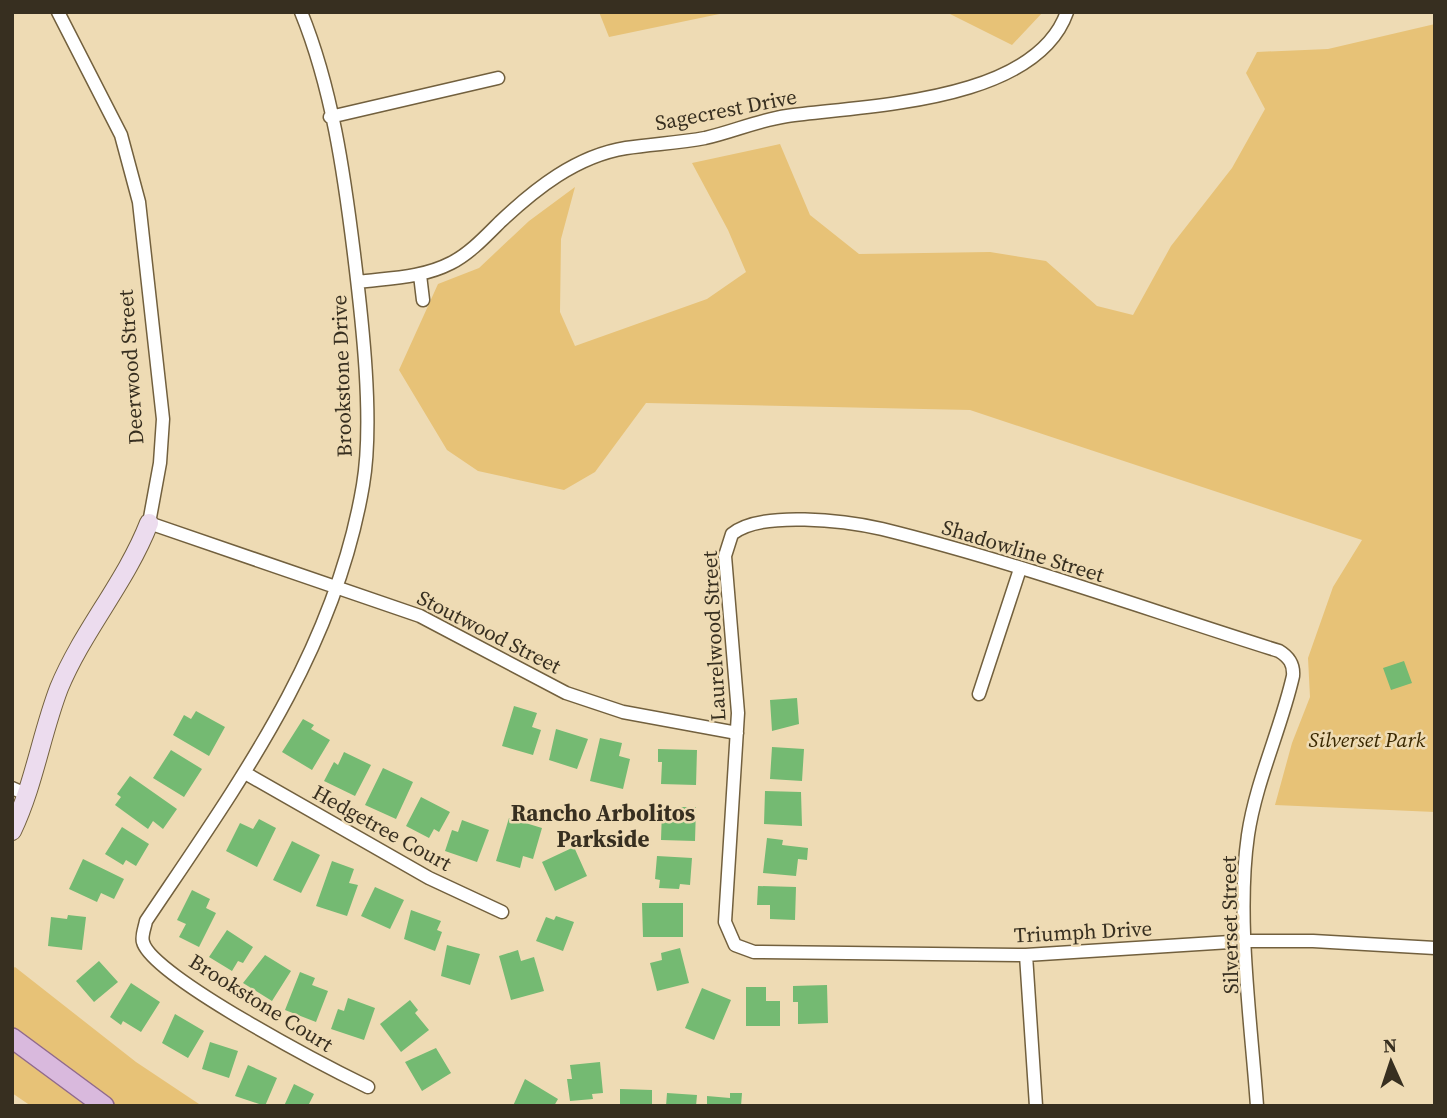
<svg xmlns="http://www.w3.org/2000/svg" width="1447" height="1118" viewBox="0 0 1447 1118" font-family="'Source Serif 4',serif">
<rect width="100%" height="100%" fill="#eedbb4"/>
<path fill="#e7c277" d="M599 12H729L609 37Z
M946 12H1043L1012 45Z
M1435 24V812L1275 805 1292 743 1310 697 1308 658 1333 587 1362 540 970 410 646 403 595 472 564 490 478 471 447 450 399 370 438 284 479 268 529 221 575 187 561 239 560 312 575 346 707 299 746 272 728 230 692 163 780 144 810 215 859 254 990 252 1046 261 1097 306 1133 315 1171 246 1232 168 1265 109 1246 73 1257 52 1328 49Z
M15 967 136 1062 202 1106H31L12 1093V969Z"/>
<path fill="#74ba72" d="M1404 661 1412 683 1391 690 1383 668Z
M797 698 799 724 772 731 770 700Z
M514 706 537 713 532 727 541 730 533 755 502 746Z
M196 711 225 727 209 756 173 735 184 715 191 719Z
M303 719 314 725 311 729 330 740 312 770 282 752Z
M556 729 588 739 577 769 549 760Z
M600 738 622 743 619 756 630 759 623 789 590 781Z
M772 747 804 749 802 781 770 779Z
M658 749 697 750 696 785 661 784 662 762H658Z
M171 750 202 769 184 797 153 778Z
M344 752 371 765 355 796 324 781 334 762 338 765Z
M383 768 413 782 396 819 365 805Z
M130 776 177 809 163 829 153 821 148 829 115 805 121 797 117 794Z
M765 791 801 792 802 826 764 824Z
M421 797 450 812 439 832 434 829 429 838 406 826Z
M677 807H696L695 841 661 840 662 810H677Z
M509 818 542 828 533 859 523 856 520 868 496 861Z
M259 819 276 828 257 867 226 851 240 823 253 829Z
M462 820 489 830 477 862 445 851 452 830 458 832Z
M122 827 149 844 136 866 126 860 123 865 105 854Z
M767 838 783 840 782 845 808 848 807 860 798 859 796 876 763 873Z
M292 841 320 855 301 893 273 880Z
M574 847 587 876 555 891 542 862Z
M657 856 692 858 690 885 680 884 679 889 659 888 660 880 655 879Z
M83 859 124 879 114 899 101 893 97 902 69 889Z
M332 861 354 869 349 883 358 885 347 916 316 906Z
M758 886 796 887 795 920 770 919V905H757Z
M375 887 404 900 390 929 361 916Z
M192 890 210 899 206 908 216 913 199 947 179 937 186 924 177 920Z
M642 903H683V937H643Z
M411 910 441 921 437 930 442 932 435 951 404 939Z
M68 915 86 917 82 950 48 946 51 917 67 919Z
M556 916 574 922 563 951 536 941 546 917 554 920Z
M227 930 253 947 243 963 238 961 232 971 209 957Z
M447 945 480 954 470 985 441 976Z
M680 948 689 983 657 991 650 963 662 960 661 953Z
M518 950 521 961 534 957 544 991 511 1000 499 956Z
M265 955 291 971 272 1001 243 983Z
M99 961 118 982 94 1002 76 981Z
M300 972 315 978 312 985 328 991 316 1022 285 1010Z
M131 983 160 1002 141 1032 123 1021 121 1025 110 1017Z
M827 985 828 1023 798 1024V1002H793V986Z
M746 987H766V1001H780V1026H746Z
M702 988 731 1000 714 1040 685 1028Z
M348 998 375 1008 364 1040 331 1029 338 1009 344 1011Z
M410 1000 418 1010 415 1013 429 1030 401 1052 380 1024Z
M175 1014 204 1031 188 1058 162 1043Z
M210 1042 238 1051 229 1078 202 1069Z
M436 1048 451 1073 422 1091 405 1062Z
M600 1062 603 1093 592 1094 593 1099 570 1101 567 1079H572L570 1065Z
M248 1065 277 1078 265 1106 235 1096Z
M525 1079 558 1099 554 1106H513Z
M294 1084 314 1094 308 1106H284Z
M620 1089 652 1090V1106H620Z
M667 1093 697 1095 696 1106H666Z
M730 1093H742L741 1106H707V1096L730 1098Z"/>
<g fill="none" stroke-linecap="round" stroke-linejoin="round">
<g stroke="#72603e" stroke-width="15">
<path id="street" d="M58 12 121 135 139 202 163 419 160 463 149 523 420 616 566 693 623 712 737 733
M301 12C332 88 344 173 354 254 362 319 374 421 363 485 335 652 238 784 146 921 145 927 141 936 143 942 151 976 331 1069 368 1087
M330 117 498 78
M420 275 423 300
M358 282C389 278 422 278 451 263 469 254 485 237 500 222 535 189 576 156 626 148 652 144 679 143 705 138 732 132 759 120 787 116 866 105 1035 103 1067 12
M979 694 1020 569
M245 773 429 878 502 912
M12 788 28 795
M1026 955 1036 1106
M1257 1106C1251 1021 1236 918 1248 835 1256 781 1281 729 1293 676 1294 664 1289 657 1279 651 1148 610 1016 562 882 529 847 521 761 510 732 534L725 556 738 713 725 922 735 945 754 952 1026 955 1246 941H1313L1435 948"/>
</g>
<g stroke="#72603e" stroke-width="20">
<path id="secondary" d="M12 831C34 785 41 735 59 688 83 630 126 582 149 523"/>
</g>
<g stroke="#906a8c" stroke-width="22">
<path id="primary" d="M12 1038 104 1106"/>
</g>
<use href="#street" stroke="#fff" stroke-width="12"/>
<use href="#secondary" stroke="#ecdcee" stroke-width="18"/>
<use href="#primary" stroke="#d9b9dd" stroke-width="19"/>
</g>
<g text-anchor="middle" stroke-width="5" stroke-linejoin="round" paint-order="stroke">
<g font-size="21" fill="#372f20" stroke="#eedbb4">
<text transform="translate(726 110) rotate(-11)" y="7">Sagecrest Drive</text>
<text transform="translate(131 367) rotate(-94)" y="7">Deerwood Street</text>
<text transform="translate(342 376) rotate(-92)" y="7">Brookstone Drive</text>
<text transform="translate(1023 551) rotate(17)" y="7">Shadowline Street</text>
<text transform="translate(489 632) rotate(27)" y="7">Stoutwood Street</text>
<text transform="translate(714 636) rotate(-93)" y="7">Laurelwood Street</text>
<text transform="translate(382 828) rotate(29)" y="7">Hedgetree Court</text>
<text transform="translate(1230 925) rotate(-91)" y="7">Silverset Street</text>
<text transform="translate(1083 932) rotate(-3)" y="7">Triumph Drive</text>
<text transform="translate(261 1003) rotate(32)" y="7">Brookstone Court</text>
</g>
<g font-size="21" font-style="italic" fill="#3a2800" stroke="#eedbb4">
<text x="1367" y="747">Silverset Park</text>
</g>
<g font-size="23" font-weight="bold" fill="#372f20" stroke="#eedbb4">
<text x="603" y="821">Rancho Arbolitos<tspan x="603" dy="26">Parkside</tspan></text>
</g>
</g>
<rect width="1447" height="1118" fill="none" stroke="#372f20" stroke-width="28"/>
<g transform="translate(1391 1062) rotate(357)" stroke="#eedbb4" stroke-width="5" paint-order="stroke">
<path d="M0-5L12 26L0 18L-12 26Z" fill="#372f20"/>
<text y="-10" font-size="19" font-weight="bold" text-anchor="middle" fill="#372f20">N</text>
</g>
</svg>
